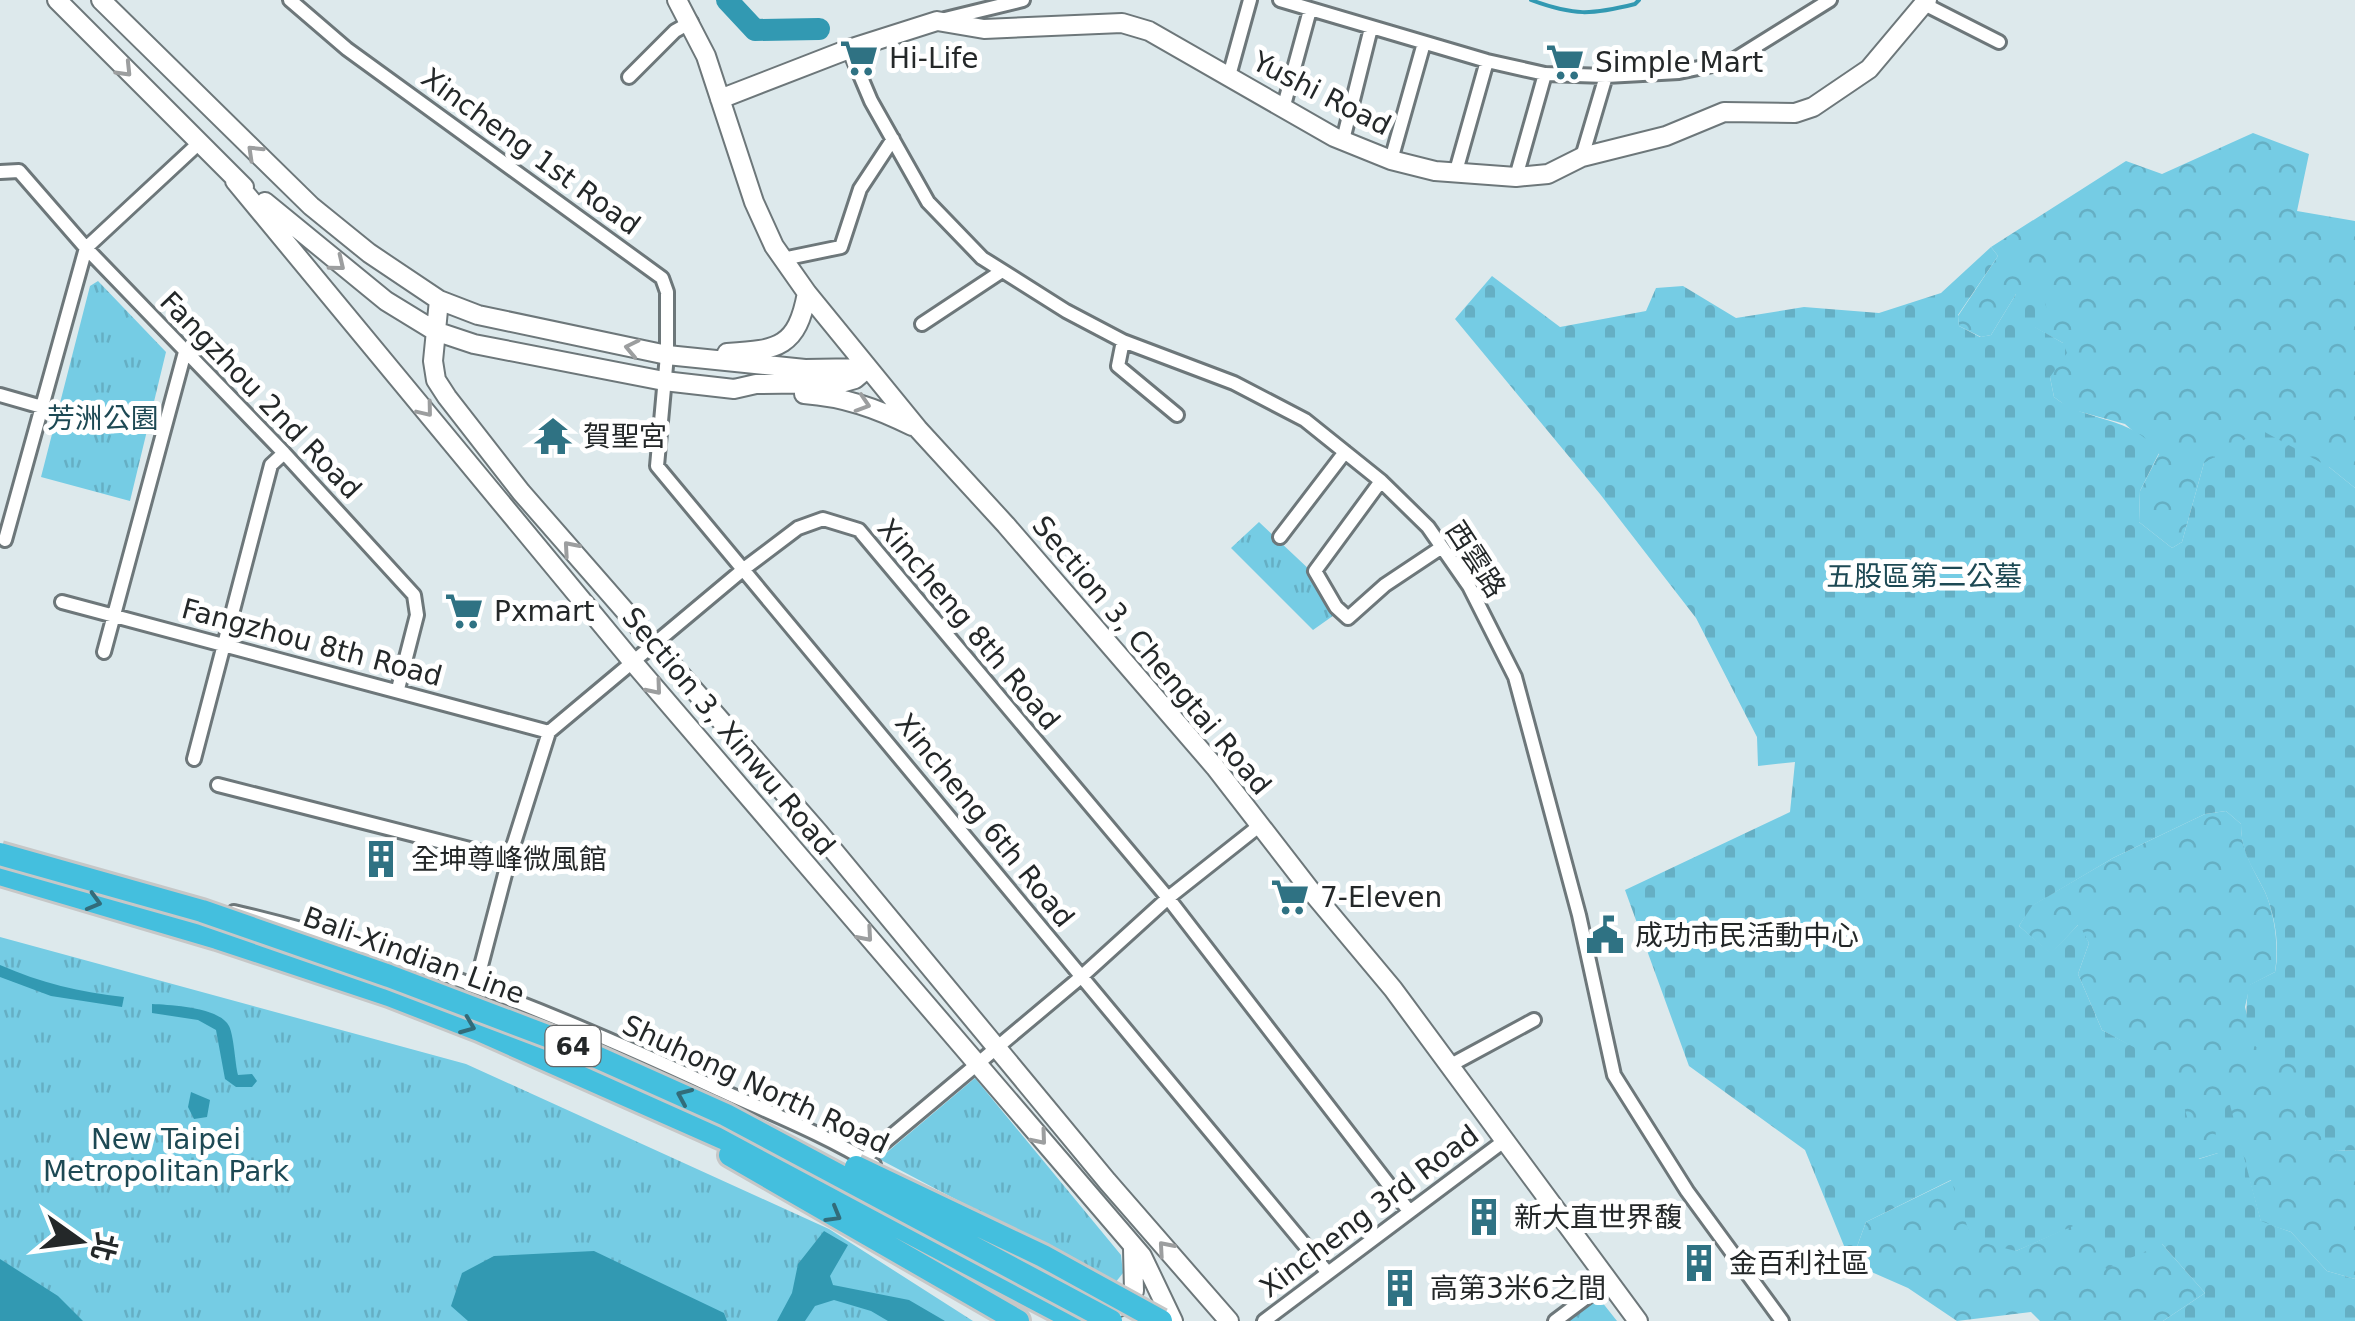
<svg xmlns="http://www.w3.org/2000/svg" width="2355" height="1321" viewBox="0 0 2355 1321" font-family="'DejaVu Sans','Noto Sans TC',sans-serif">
<defs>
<pattern id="forest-crowns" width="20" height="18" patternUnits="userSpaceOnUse" patternTransform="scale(2.5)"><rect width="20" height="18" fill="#75cce4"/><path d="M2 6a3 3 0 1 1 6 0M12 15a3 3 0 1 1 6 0" fill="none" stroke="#65afc4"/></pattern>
<pattern id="cemetery-stones" width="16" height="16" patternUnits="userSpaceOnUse" patternTransform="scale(2.5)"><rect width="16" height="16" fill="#75cce4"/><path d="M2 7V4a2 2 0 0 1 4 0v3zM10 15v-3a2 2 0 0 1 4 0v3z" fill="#65afc4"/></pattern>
<pattern id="park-tufts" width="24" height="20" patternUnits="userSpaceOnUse" patternTransform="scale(2.5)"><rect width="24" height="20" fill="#75cce4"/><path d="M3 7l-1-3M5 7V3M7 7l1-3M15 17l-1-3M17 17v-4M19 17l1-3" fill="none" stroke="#65afc4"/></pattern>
</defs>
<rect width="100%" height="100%" fill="#dde9ec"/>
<path fill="url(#forest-crowns)" d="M2253 133 2309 154 2297 211 2355 221V488L2329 467 2204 463 2182 542 2172 548 2139 522 2140 491 2159 454 2125 424 2070 409 2054 397 2050 377 2063 343 2034 327 2016 294 1991 335 1981 337 1959 326 1958 316 1998 256 1991 247 2126 161 2162 174Z
M2226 811 2241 824C2241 851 2253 868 2265 892 2275 915 2279 947 2275 972L2250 985 2245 1007 2253 1039 2297 1064 2336 1151 2355 1150V1279L2327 1271 2291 1232 2261 1222 2229 1105 2218 1153 2198 1159 2172 1069 2102 1030 2078 974 2089 943 2078 925 2051 954 2019 926 2031 906 2113 858 2205 814Z
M1952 1180 2016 1251 2080 1222 2162 1244 2205 1293 2163 1321H2040L2031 1312 1957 1321 1908 1288 1851 1263 1866 1222Z"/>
<path fill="url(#cemetery-stones)" d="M1991 247 1998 256 1958 315 1959 326 1980 337 1991 335 2016 294 2027 290 2044 299 2047 310 2035 327 2063 343 2067 353 2050 377 2054 397C2088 424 2131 414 2159 453L2140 491 2139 522 2172 548 2182 542 2204 463 2261 430 2329 467 2355 488V1150L2336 1151 2299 1108 2296 1064C2286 1060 2266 1056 2258 1049 2243 1035 2246 1002 2249 985L2275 972C2280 947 2275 915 2265 892 2253 867 2241 854 2241 824L2226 811 2205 814 2113 858 2032 906 2019 926 2051 953 2079 924 2089 943 2078 974 2102 1030 2173 1068 2199 1159 2218 1153 2212 1102 2230 1105 2261 1221 2291 1232 2327 1271 2355 1279V1321H2163L2205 1293 2162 1244 2106 1269 2080 1223 2016 1251 1972 1240 1951 1180 1866 1222 1851 1263 1805 1150 1689 1066 1625 890 1790 812 1795 762 1758 766 1757 737 1696 618 1600 494 1455 319 1492 276 1560 327 1646 311 1656 288 1683 286 1736 318 1804 307 1879 313 1941 293Z"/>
<path fill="url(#park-tufts)" d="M98 281 166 352 130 501 41 477 90 286Z
M1259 522 1312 572 1337 613 1313 630 1231 548Z
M0 937 466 1064 829 1229 973 1321H0Z
M975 1078 1121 1255 1123 1273 1115 1283 879 1159Z
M1598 1297 1617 1321H1566Z"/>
<path fill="#3299b2" d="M0 965C41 983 80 992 124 997L122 1007 51 996 0 977Z
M152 1004C171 1005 219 1007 229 1026 234 1036 235 1063 238 1075L252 1074 257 1081 252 1087H236L225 1079 216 1030 198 1020 152 1013Z
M191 1092 210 1100 207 1117 194 1119 188 1107Z
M824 1231 848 1245 830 1276 833 1285 909 1300 945 1321H888L871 1311 834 1300 815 1306 805 1321H777L792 1293 798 1264Z
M594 1251 724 1313 727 1321H468L451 1306 462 1273 494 1256Z
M0 1259 58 1296 83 1321H0Z"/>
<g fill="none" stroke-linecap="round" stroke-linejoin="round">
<path stroke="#3299b2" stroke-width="4" d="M1531 0C1574 16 1591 15 1635 4L1639 0"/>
<path stroke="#3299b2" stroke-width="22" d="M727 0 755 30 819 29"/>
<g stroke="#6d777a" stroke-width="18">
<path id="street" d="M290 0 347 49 662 278 667 292V355L657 466 1328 1273
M1280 0 1487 61 1545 74 1606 76 1679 72 1732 61 1830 0
M1924 4 1999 42
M945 19 1023 0
M849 49 871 101 928 202 982 258 1066 311 1123 341 1234 383 1305 420 1381 481 1428 527 1469 586 1515 677 1579 915 1614 1075 1687 1191 1782 1321
M1229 76 1250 0
M629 77 675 31 691 22
M1283 109 1310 10
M1343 140 1371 28
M1582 157 1606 76
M1391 160 1424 43
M1456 171 1487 61
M0 172 19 171 86 248 284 453 414 595 417 615 398 689
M1516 177 1545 74
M783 259 841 247 860 189 893 139
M922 324 1002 271
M1123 341 1118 366 1177 415
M0 395 42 407
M1381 481 1315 571 1336 607 1348 618 1385 585 1442 547
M1280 537 1345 452
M5 540 86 248 198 144
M62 602 549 732
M104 652 185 352
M194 759 271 465 284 453
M218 785 509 859
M234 912C401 951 562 1016 718 1089 770 1113 826 1135 874 1165
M476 985 509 859 549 732 745 568 798 528 823 519 859 530 1168 898 1409 1211
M1449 1066 1534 1020
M864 1159 1081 977 1168 898 1259 826
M1010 1250 1056 1280
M1264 1321 1504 1141
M1555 1321 1607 1282"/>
</g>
<g stroke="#6d777a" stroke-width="22">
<path id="secondary" d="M57 0 244 187
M101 0 311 206 369 253 439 300 478 315 667 355 805 369 867 368
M677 0 706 56 754 202 774 246 807 293 918 429 1006 525 1215 767 1311 891 1393 989 1638 1321
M720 99 849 49 937 21 984 29 1122 23 1149 31 1334 137 1391 160 1435 171 1516 177 1548 174 1582 157 1666 136 1724 112 1795 113 1813 107 1869 69 1927 0
M235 181 632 661 1142 1256 1173 1321
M265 202 386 301 435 331 474 344 664 381 734 389 756 384 841 383 855 379 868 368
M439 300 433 361 436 380 447 397 521 492 819 833 1107 1181 1229 1321
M727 353C779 350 797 347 807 293
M804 394C844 397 876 408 912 426
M1116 1308 1124 1305 1134 1291 1133 1248"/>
</g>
<g stroke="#c6c7c7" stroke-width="28">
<path id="highway" d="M0 874 217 938 389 995 479 1030 770 1159 1077 1321
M730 1155 1018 1321"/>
</g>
<use href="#street" stroke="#fff" stroke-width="12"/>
<use href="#secondary" stroke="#fff" stroke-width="18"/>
<use href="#highway" stroke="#44bfde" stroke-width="22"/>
<g stroke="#c6c7c7" stroke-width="28" stroke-linecap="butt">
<path id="highway-bridge" d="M0 854 202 911 389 976 563 1042 726 1115 1111 1321
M856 1167 1043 1256 1161 1321"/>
</g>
<use href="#highway-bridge" stroke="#44bfde" stroke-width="22"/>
</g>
<defs><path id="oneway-chevron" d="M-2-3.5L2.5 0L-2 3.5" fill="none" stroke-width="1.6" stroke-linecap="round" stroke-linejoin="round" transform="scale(2.5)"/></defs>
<g stroke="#9c9e9f">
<use href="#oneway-chevron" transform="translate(125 70) rotate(46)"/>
<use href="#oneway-chevron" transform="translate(254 152) rotate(-136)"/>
<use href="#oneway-chevron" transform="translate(338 264) rotate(39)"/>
<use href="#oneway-chevron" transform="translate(632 348) rotate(-168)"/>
<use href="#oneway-chevron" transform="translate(863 404) rotate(18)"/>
<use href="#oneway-chevron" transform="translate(426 410) rotate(51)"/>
<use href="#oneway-chevron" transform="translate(570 548) rotate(-131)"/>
<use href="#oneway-chevron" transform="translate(655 688) rotate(50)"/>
<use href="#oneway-chevron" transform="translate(866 935) rotate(49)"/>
<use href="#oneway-chevron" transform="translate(1040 1138) rotate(50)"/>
<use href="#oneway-chevron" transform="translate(1165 1248) rotate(-131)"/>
</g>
<g stroke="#326c7a">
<use href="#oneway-chevron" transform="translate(94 902) rotate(16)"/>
<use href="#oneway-chevron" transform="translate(468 1026) rotate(22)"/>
<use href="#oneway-chevron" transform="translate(684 1096) rotate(-156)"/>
<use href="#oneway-chevron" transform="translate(834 1215) rotate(30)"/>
</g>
<defs>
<g id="supermarket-bare" transform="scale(3)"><path d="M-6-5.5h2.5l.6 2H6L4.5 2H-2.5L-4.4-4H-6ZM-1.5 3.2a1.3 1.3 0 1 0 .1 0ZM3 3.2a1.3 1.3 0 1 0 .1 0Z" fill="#2f7283" stroke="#fff" stroke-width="2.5" paint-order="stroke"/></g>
<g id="temple-bare" transform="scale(3)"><path d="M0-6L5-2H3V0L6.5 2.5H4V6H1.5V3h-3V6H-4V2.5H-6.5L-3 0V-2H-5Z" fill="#2f7283" stroke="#fff" stroke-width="2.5" paint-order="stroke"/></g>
<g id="building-bare" transform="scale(3)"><path d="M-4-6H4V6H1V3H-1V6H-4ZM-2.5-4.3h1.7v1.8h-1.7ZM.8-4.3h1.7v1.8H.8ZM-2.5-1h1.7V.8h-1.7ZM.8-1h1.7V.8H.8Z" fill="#2f7283" stroke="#fff" stroke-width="2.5" paint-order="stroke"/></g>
<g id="civic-bare" transform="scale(3)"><path d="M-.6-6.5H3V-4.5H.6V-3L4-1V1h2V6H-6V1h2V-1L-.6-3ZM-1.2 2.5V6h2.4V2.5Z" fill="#2f7283" stroke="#fff" stroke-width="2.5" paint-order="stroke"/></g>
</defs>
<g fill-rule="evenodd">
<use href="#supermarket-bare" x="859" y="58"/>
<use href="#supermarket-bare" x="1565" y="62"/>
<use href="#temple-bare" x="553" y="436"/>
<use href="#supermarket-bare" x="464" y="611"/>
<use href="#building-bare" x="381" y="859"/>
<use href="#supermarket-bare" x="1290" y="897"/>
<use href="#civic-bare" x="1605" y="935"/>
<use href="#building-bare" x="1484" y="1217"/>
<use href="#building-bare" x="1699" y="1263"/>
<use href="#building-bare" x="1400" y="1288"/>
</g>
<g text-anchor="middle" stroke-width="10" stroke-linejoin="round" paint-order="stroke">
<rect fill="#fff" stroke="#666869" stroke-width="2.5" x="545.5" y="1026" width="55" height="40" rx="8"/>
<g font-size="25" font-weight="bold" fill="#242829">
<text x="573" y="1055">64</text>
</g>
<g font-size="28" fill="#242829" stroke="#fff" text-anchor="start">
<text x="889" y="68">Hi-Life</text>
<text x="1595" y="72">Simple Mart</text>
<text x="583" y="446">賀聖宮</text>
<text x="494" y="621">Pxmart</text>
<text x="411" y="869">全坤尊峰微風館</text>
<text x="1320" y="907">7-Eleven</text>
<text x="1635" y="945">成功市民活動中心</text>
<text x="1514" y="1227">新大直世界馥</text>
<text x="1729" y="1273">金百利社區</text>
<text x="1430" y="1298">高第3米6之間</text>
</g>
<g font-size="28" fill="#242829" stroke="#fff">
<text transform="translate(1322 93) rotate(27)" y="10">Yushi Road</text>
<text transform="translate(531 151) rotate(36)" y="10">Xincheng 1st Road</text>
<text transform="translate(261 395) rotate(46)" y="10">Fangzhou 2nd Road</text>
<text transform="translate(1476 559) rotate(57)" y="10">西雲路</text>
<text transform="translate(969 624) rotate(50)" y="10">Xincheng 8th Road</text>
<text transform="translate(312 642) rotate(15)" y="10">Fangzhou 8th Road</text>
<text transform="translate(1152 655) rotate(50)" y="10">Section 3, Chengtai Road</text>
<text transform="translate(729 731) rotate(50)" y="10">Section 3, Xinwu Road</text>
<text transform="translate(985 820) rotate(51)" y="10">Xincheng 6th Road</text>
<text transform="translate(414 955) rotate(20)" y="10">Bali-Xindian Line</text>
<text transform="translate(756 1084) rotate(25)" y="10">Shuhong North Road</text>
<text transform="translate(1369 1211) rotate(-37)" y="10">Xincheng 3rd Road</text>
</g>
<g font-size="28" fill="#1d4954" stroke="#fff">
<text x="103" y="428">芳洲公園</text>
<text x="1924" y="586">五股區第二公墓</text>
<text x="166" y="1149">New Taipei<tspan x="166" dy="32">Metropolitan Park</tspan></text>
</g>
</g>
<g transform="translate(80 1241) rotate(104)" stroke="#ffffff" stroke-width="8" paint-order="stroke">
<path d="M0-8L18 38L0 25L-18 38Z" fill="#242829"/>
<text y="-15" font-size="28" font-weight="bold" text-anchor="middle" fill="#242829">北</text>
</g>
</svg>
